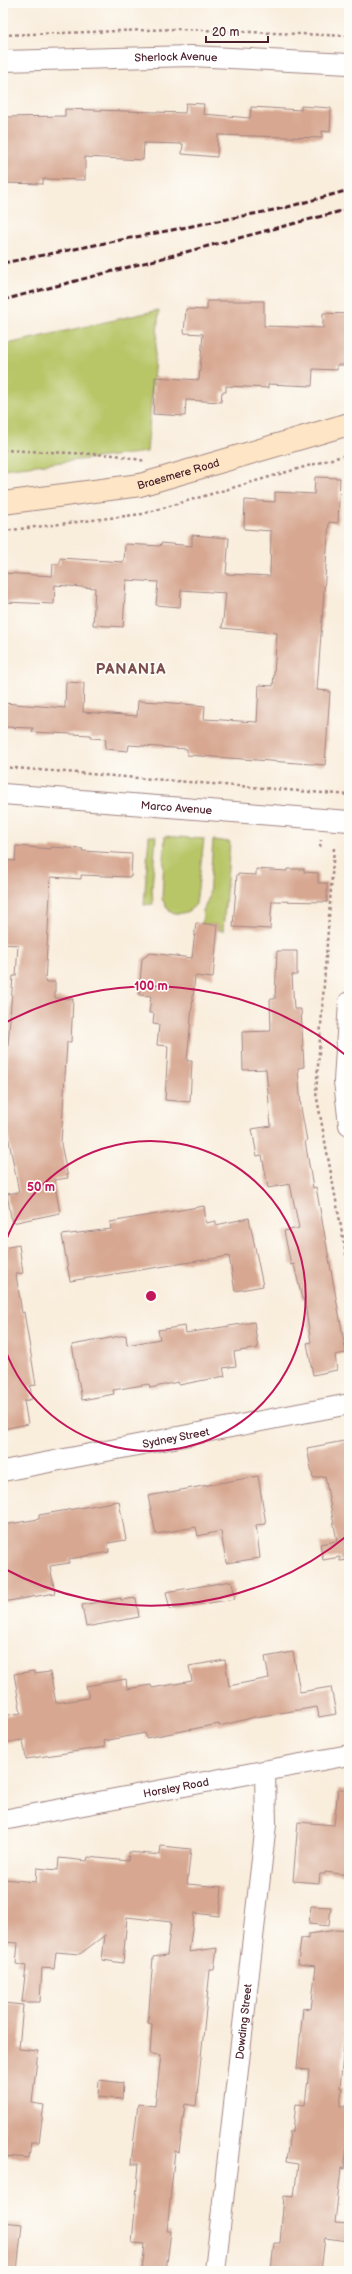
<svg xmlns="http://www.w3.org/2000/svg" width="352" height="2274" viewBox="0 0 352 2274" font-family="'Balsamiq Sans',sans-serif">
<rect width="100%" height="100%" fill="#fdfcf7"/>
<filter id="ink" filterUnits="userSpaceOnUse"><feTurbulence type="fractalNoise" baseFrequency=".025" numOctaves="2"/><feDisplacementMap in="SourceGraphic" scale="8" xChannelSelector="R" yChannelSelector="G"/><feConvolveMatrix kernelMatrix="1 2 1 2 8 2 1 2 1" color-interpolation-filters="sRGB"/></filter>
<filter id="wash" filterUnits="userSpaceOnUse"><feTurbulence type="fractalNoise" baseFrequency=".012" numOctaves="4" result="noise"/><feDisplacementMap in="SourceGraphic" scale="16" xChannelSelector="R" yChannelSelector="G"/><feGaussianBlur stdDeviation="0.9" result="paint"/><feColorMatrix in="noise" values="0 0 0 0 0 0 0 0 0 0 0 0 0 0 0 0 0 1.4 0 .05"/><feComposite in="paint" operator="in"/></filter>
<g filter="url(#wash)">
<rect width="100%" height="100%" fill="#f9eddc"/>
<path fill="#b8c668" stroke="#81724a" d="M159 310 147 452 3 469V345Z
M149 836H156L152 888 153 904 144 905Z
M165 836 204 839 196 904C189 913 181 915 170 912L162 899Z
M213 840 230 842 223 931 218 930V925L202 924 203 911 209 897Z"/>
<g id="blocks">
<path fill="#d7a791" d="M186 103 204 104 203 114 250 118 251 107 301 110V106L331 108 330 132 322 131V138L218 135 217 157 182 154 183 144 144 143 143 160 85 157V180L43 179V184L3 183V117L65 116V109L185 113Z
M207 301H264V326L323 328V313L349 314V365H337V370L313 369 312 386 268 384V388L226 386V392H222L221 402 186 400 185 416 153 414 155 377 199 380 203 334 184 333 186 309 207 310Z
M315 477 340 478 338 523 329 522 317 690 330 691 325 765 187 755V749L129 745 128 751 105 749 106 739 91 738V735L32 732 33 728 3 727V703L65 708 66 682 84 683 83 712 137 716 138 701 162 702 205 706 204 719 257 722 259 685 273 686 277 633 222 628 226 593 181 590 180 607 156 605 158 582 126 580 123 627 93 625 95 588 55 585 54 604 3 602V573L52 576 53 564H60V558L124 562 125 544 160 546 161 543 192 546V535L229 538 226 574 270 576 271 531 244 529 245 500 275 502V492L314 494Z
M16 846 51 849V847L83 849 82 851 132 854 131 877 81 875V879L51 877 45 982H55V998L73 999 71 1042H67L61 1144 68 1178 54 1180 60 1213 12 1223 7 1194 19 1192 8 1136H3V1116L13 976H16L18 945 3 944V860L15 861Z
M256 869 287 871V869H304V872L318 873V883H327V902L272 901 270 929 233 927 237 874 256 875Z
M196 923 218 925 213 978 195 976 187 1061H192L190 1102 165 1100 168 1046 157 1045 159 1025 153 1024 154 1013H149L151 996 139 995 142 959 150 953 192 958Z
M277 951H297V975H292L294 1009H301L304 1067 298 1068 301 1108 307 1141H305L313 1188 316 1187 346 1353 335 1355 337 1370 313 1375 307 1343 311 1342 304 1299H302L294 1264 291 1265 284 1231 299 1228 290 1184 268 1188 262 1155 257 1156 252 1129 271 1126 266 1069 243 1070 242 1032 271 1031 270 999H275Z
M204 1206 206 1223 216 1221V1225L249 1218 263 1286 235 1291 229 1256 70 1281 62 1235 111 1229 110 1222Z
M19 1245 23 1273 16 1274 22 1313 24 1312 36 1385 30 1386 32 1399 24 1401 28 1424 3 1429V1248Z
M254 1322 258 1348 234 1352 236 1366 223 1368 225 1376 179 1385 178 1382 150 1388 149 1384 113 1390 114 1394 82 1400 72 1345 126 1335 127 1345 160 1339 158 1330 185 1326 186 1333Z
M349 1440V1560L340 1561V1557L323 1560 320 1544 337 1541 325 1476 313 1478 307 1448Z
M258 1476 266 1524 256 1525 260 1558 226 1563 221 1531 198 1536 196 1527 156 1534 148 1496Z
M119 1501 126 1540 108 1543 109 1552 69 1559V1563L50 1566 55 1593 3 1602V1583L6 1582 3 1567V1525L39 1519V1515Z
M232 1581 235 1599 170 1609 166 1592Z
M121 1598V1600L136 1598 139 1617 86 1627 82 1605Z
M293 1652 300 1692 331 1687 336 1714 319 1717 317 1707 255 1717 219 1726V1724L146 1738 145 1733 104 1741 105 1747 26 1759 23 1740 3 1743V1716L21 1713 14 1674 34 1671V1674L50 1672 56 1703 89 1698 86 1686 126 1679 127 1689 151 1685 152 1688 192 1681 189 1666 225 1660 229 1686 269 1678 265 1657Z
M338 1789 349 1790V1875L325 1872V1874H320L319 1883 293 1881 298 1822 334 1825Z
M161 1846 191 1849 187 1884 222 1887 219 1916 194 1913 189 1952 217 1948 214 1970H210L196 2106 185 2104 179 2152 175 2151 167 2231H171L166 2271H142L145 2244 132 2243 139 2164H131L138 2104 155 2106 161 2055 150 2054 152 2024 148 2023 153 1957 167 1955 171 1922 127 1917 123 1963 102 1960 105 1935 80 1954 56 1952 54 1969 42 1968 40 2002H22L26 1966 16 1964 18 1943 3 1942V1879L36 1882 37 1868 58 1870 59 1858 87 1861 88 1857 128 1861 129 1852 160 1855Z
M311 1906 331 1907 329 1926 309 1924Z
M337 1930 349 1931V2023H346L340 2088H342L340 2106H349V2132L344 2169 341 2168 335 2223 349 2224V2241L325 2238 321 2271H271L274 2243H280L284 2196 294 2197 298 2164 286 2162 290 2131H293L296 2104 305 2105 309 2070 297 2069 303 2008 311 2009 316 1966 298 1964 301 1938 308 1939V1934Z
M3 2003 23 2005 19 2049 38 2051 32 2103 44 2105 39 2142H31L29 2158 3 2156Z
M99 2080 123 2083 122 2099 98 2097Z
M3 2222 22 2224 17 2271H3Z"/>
</g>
</g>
<g filter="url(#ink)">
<use href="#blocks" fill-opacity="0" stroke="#a28684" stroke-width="1"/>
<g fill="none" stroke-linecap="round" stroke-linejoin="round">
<g stroke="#a28684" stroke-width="22">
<g id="street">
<path id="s1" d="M3 61 191 56 349 64"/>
<path id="s2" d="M3 794 349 821"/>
<path d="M349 1002 344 1081 349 1125"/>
<path id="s3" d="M3 1471 349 1404"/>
<path id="s4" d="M3 1820 349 1755"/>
<path id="s5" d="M215 2271 266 1824 265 1771"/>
</g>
</g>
<g stroke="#a28684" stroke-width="24">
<g id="secondary">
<path id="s6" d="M3 503 140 485 349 424"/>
</g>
</g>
<path stroke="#a28684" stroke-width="2.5" stroke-dasharray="3 3" stroke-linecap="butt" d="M3 35 177 29 349 36
M3 450 116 455 145 461
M3 531 142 514 349 454
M3 767 349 795
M320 847 321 840
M334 848 316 1093 349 1270"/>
<use href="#street" stroke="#fff" stroke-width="20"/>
<use href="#secondary" stroke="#fde5c5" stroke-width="22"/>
<path stroke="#4a1f2b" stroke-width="3" stroke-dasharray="6 3" stroke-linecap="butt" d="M3 263 284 208 349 190
M3 300 349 209"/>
</g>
</g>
<g fill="none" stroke="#c2185b" stroke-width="2">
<path d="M3 1249A155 155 0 1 1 3 1343"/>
<path d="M348 1535A310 310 0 0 1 3 1568M3 1024A310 310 0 0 1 348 1057"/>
</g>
<g text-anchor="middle" stroke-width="3.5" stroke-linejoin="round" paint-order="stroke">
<g font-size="11" fill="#4a1f2b" stroke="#fdfcf7">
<text dy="4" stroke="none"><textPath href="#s1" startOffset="173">Sherlock Avenue</textPath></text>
<text dy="4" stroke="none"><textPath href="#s6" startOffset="178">Braesmere Road</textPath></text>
<text dy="4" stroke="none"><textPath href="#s2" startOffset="174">Marco Avenue</textPath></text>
<text dy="4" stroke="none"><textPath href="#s3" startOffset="176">Sydney Street</textPath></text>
<text dy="4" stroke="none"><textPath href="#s4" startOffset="176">Horsley Road</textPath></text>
<text dy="4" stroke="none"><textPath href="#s5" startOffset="251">Dowding Street</textPath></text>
</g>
<g font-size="15" font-weight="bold" letter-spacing="1" fill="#7b4f4f" stroke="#fdfcf7">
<text x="131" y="674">PANANIA</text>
</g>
</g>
<circle cx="151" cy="1296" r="6" fill="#c2185b" stroke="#fdfcf7" stroke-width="2"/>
<g font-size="12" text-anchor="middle" font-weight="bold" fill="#c2185b" stroke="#fdfcf7" stroke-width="3.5" stroke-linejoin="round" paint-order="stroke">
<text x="151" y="990">100 m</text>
<text x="41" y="1191">50 m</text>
</g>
<rect width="352" height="2274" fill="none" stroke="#fdfcf7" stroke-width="16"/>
<path d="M206 36v6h62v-6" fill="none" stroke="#4a1f2b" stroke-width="2"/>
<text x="212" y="36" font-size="12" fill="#4a1f2b" stroke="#fdfcf7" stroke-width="3" paint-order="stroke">20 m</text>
</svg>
